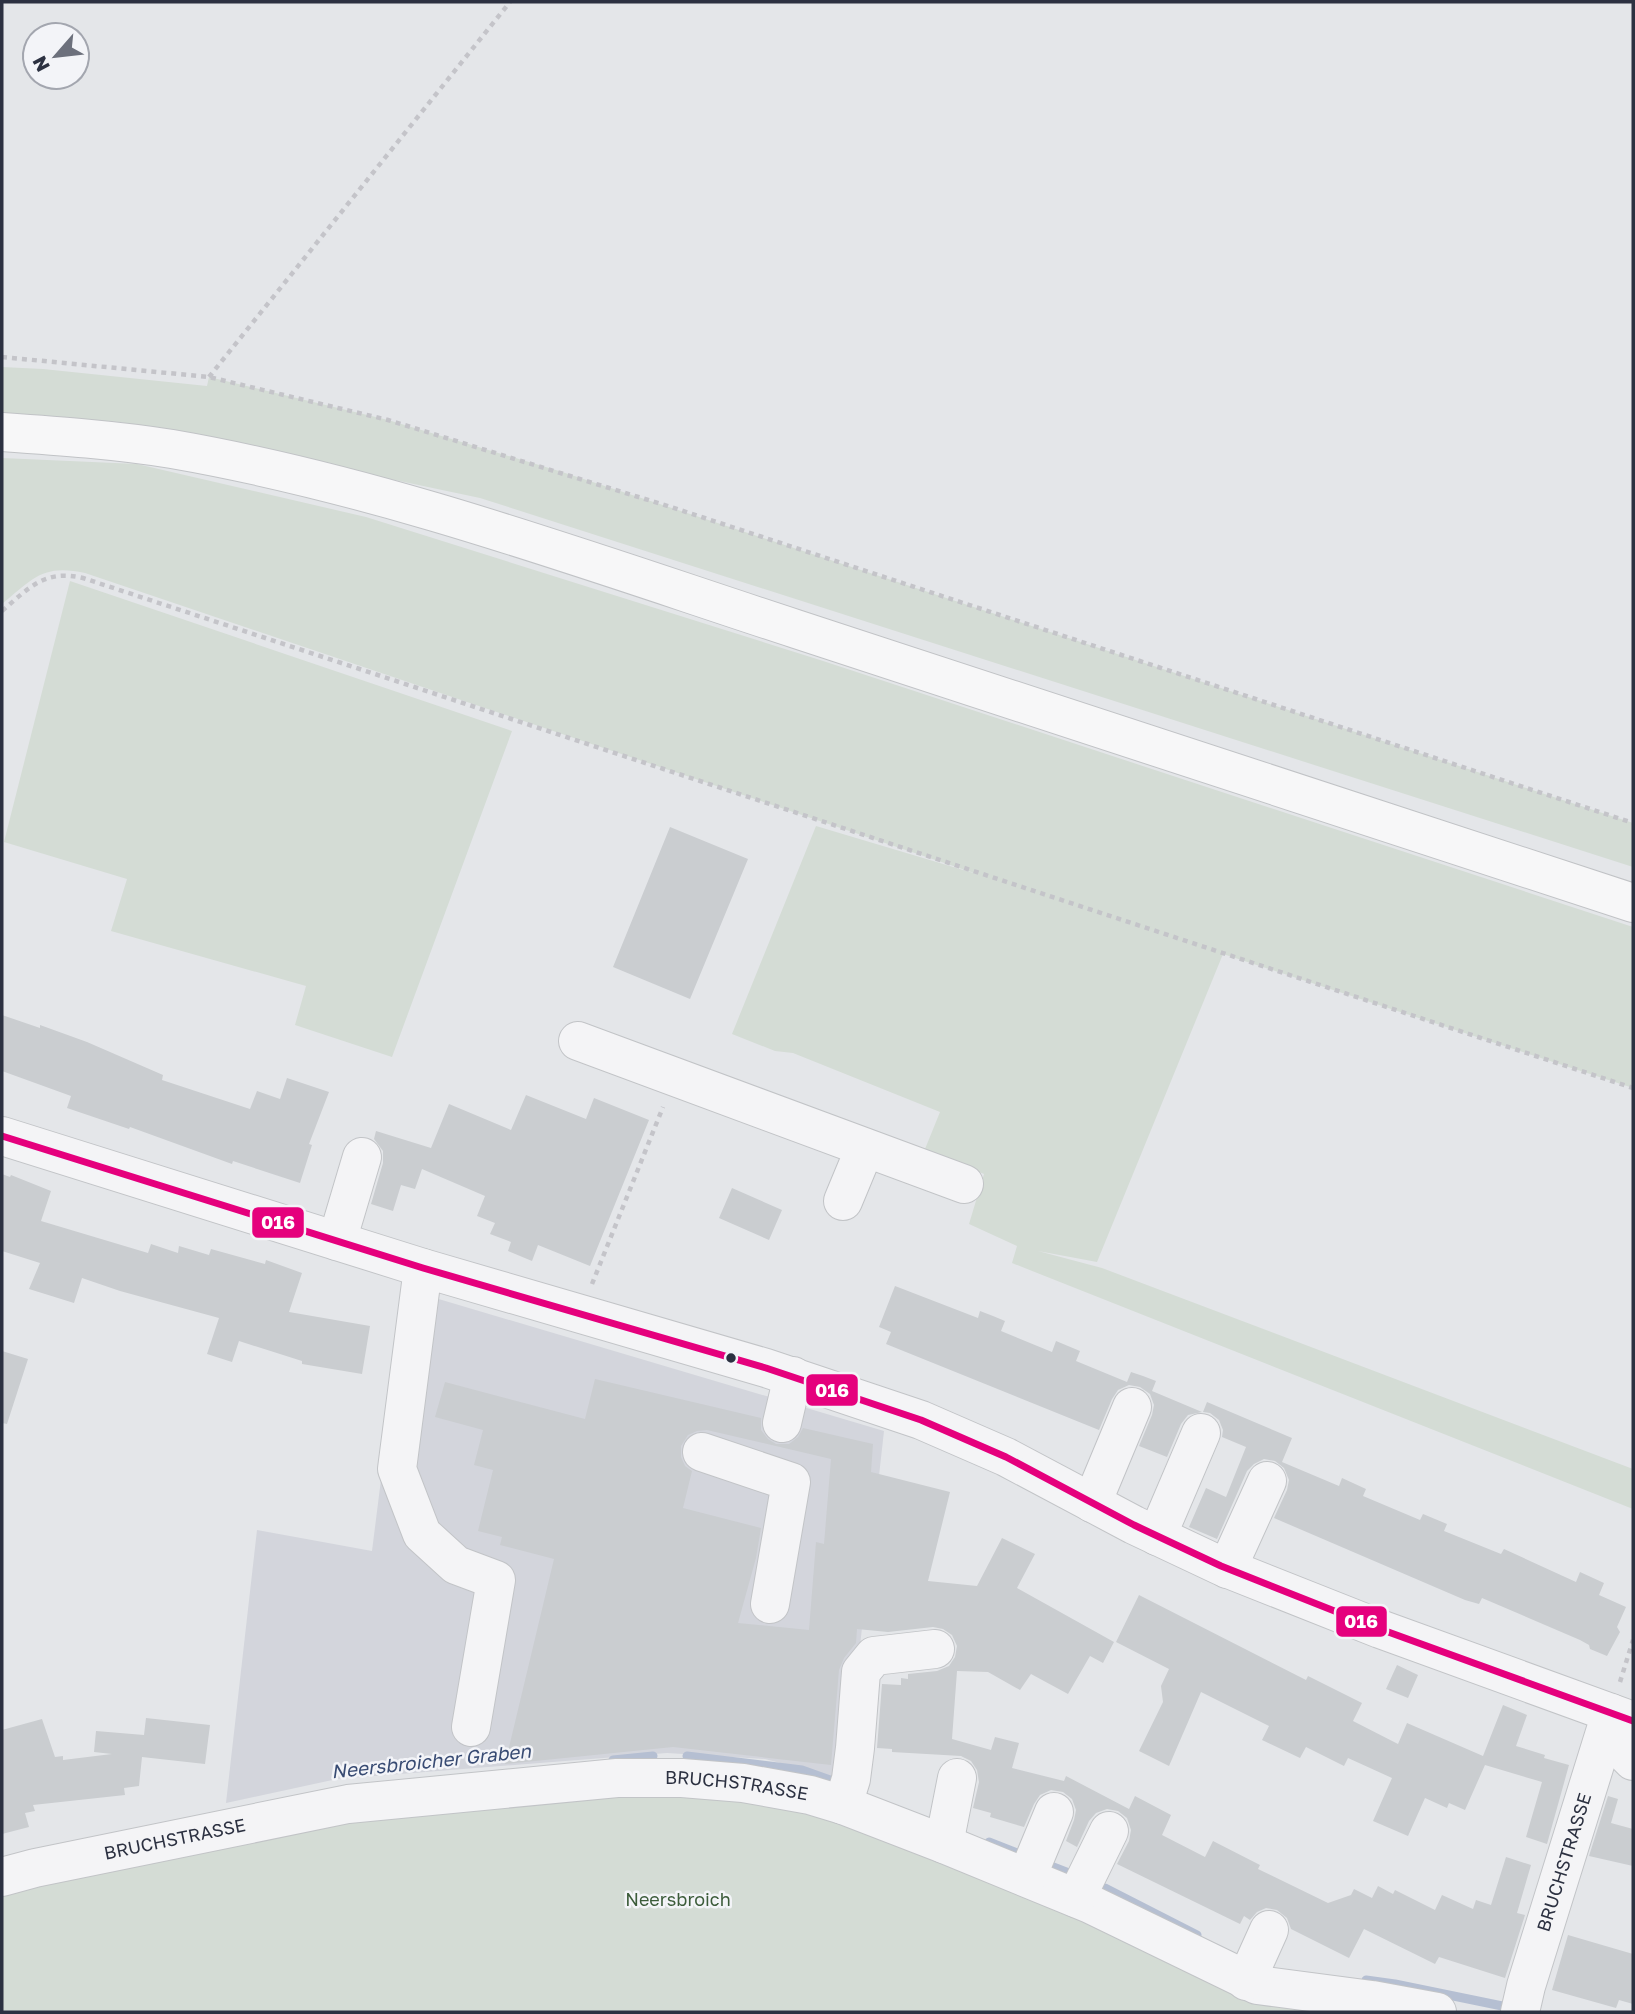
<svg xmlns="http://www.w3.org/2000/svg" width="1635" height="2014" viewBox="0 0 1635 2014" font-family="'Golos Text',sans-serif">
<rect width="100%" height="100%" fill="#e4e6e9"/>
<path fill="#d3d5dc" d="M405 1289 884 1431 845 1780 765 1759 667 1753 337 1779 226 1803 257 1530 372 1551Z"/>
<path fill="#d4dcd5" d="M2 367 43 369 207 386 209 377 388 420 559 471 1633 823V867L480 498 120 422 2 415Z
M2 458 137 464 366 517 820 660 1633 927V1088L1223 954 1097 1262 1038 1251 1102 1268 1633 1469V1509L1012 1263 1017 1246 969 1224 984 1174 925 1149 940 1112 793 1053 775 1051 732 1034 816 826 980 875 85 573C42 564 33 579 2 604Z
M70 581 512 731 392 1057 295 1025 306 986 111 931 127 879 4 842Z
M671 1785 796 1798 1032 1887 1402 2012H2V1888L342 1813Z"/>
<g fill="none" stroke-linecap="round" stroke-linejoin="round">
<path stroke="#b5bfd2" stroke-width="9" d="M687 1756 802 1770 830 1780
M613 1760 653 1756
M989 1842 1020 1854
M1043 1863 1074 1875
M1105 1888 1197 1935
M1366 1980 1395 1984 1512 2008"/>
</g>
<path fill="#cacdd0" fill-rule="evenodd" d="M670 827 748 859 690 999 613 967Z
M2 1015 40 1028V1025L87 1042 163 1075 162 1080 250 1109 257 1091 280 1099 287 1078 329 1092 309 1144 312 1145 300 1183 233 1161 232 1164 130 1127 129 1129 67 1108 71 1096 2 1071Z
M526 1095 586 1119 594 1098 649 1120 590 1266 538 1245 532 1261 508 1251 511 1242 490 1234 495 1223 477 1216 485 1196 422 1169 415 1189 401 1185 393 1211 371 1204 383 1163V1151L374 1139 376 1131 431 1148 449 1104 511 1130Z
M2 1174 10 1177 11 1175 51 1191 41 1221 148 1253 151 1244 178 1253 179 1246 209 1255 211 1249 265 1264 266 1260 302 1273 289 1312 370 1326 362 1374 302 1364V1361L239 1341 232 1362 207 1354 219 1318 120 1291 82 1278 74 1303 29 1289 40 1263 2 1251Z
M732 1188 782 1210 769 1240 719 1218Z
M895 1286 978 1318 980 1311 993 1316 1005 1321 1001 1331 1052 1352 1056 1341 1080 1351 1076 1361 1127 1382 1131 1372 1143 1376 1156 1381 1152 1391 1202 1412 1188 1415 1181 1424 1167 1457 1139 1446 1152 1415 1154 1405 1150 1394 1140 1387 1129 1385 1118 1390 1112 1399 1099 1430 886 1344 891 1332 879 1327Z
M2 1351 28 1359 7 1424 2 1423Z
M595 1379 761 1418V1430L768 1439 776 1444H789L798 1437 803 1428 873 1444 871 1472 950 1492 928 1581 977 1586 1002 1538 1035 1554 1017 1588 1114 1642 1103 1663 1090 1656 1068 1694 1031 1674 1020 1690 988 1672 957 1671 952 1739 991 1750 995 1737 1019 1743 1012 1768 1064 1781 1066 1776 1129 1809 1135 1796 1171 1815 1162 1835 1205 1857 1213 1841 1260 1865 1258 1869 1328 1903 1351 1895 1354 1889 1372 1898 1378 1886 1393 1894 1395 1890 1435 1910 1442 1895 1473 1909 1476 1900 1491 1905 1506 1857 1531 1865 1517 1913 1525 1915 1505 1978 1439 1957 1435 1964 1364 1929 1349 1958 1291 1929 1287 1918 1277 1910 1266 1908 1257 1912 1250 1920 1244 1916 1240 1924 1117 1864 1129 1841 1131 1830 1127 1818 1118 1811 1107 1809 1096 1813 1089 1821 1077 1847 1066 1841 1074 1820 1076 1810 1072 1799 1063 1792 1051 1790 1040 1795 1034 1804 1024 1827 990 1817 991 1813 973 1808 979 1782 977 1770 971 1761 961 1756 892 1752V1749L877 1748 882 1684 901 1685V1678L908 1679V1674L937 1671 949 1666 955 1657 957 1646 952 1635 943 1629 933 1627 888 1632 857 1629 856 1643 844 1658 839 1670 831 1765 673 1747 505 1764 554 1559 500 1545 502 1537 478 1531 493 1470 474 1465 483 1430 435 1417 445 1382 585 1419ZM707 1430 831 1459 824 1544 816 1542 809 1630 738 1623 756 1558 761 1528 683 1508 692 1471 685 1466 681 1457V1446L688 1435 697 1431Z
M1207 1402 1292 1438 1282 1462 1339 1486 1342 1478 1366 1489 1363 1496 1420 1520 1423 1514 1447 1524 1444 1531 1501 1554 1504 1549 1576 1582 1580 1572 1604 1583 1599 1595 1626 1607 1617 1627 1620 1632 1607 1656 1590 1649 1589 1645 1580 1640 1482 1598 1479 1604 1465 1600 1274 1518 1287 1490 1289 1480 1284 1468 1275 1461 1264 1459 1254 1464 1247 1471 1217 1539 1189 1527 1206 1488 1226 1497 1246 1447 1222 1437 1223 1430 1219 1420 1210 1413 1203 1412Z
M1139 1595 1306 1680 1308 1676 1362 1703 1353 1721 1398 1744 1407 1723 1483 1756 1503 1705 1527 1715 1516 1746 1545 1755 1544 1758 1569 1765 1547 1844 1526 1837 1542 1782 1485 1765 1465 1810 1449 1803 1447 1808 1425 1798 1408 1836 1373 1821 1392 1778 1348 1758 1344 1766 1306 1747 1300 1758 1262 1740 1269 1726 1201 1692 1169 1766 1139 1751 1163 1702 1161 1686 1169 1669 1116 1642Z
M1397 1665 1418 1675 1408 1698 1386 1689Z
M146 1718 210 1725 205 1764 142 1757 139 1786 124 1788 125 1795 33 1805 35 1811 25 1813 29 1827 2 1834V1730L42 1719 55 1757 63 1756V1760L112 1754 94 1752 96 1731 144 1735Z
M1608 1796 1618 1799 1611 1823 1633 1829V1866L1589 1856Z
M1568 1935 1633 1954V2004L1619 2000 1616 2008 1552 1990Z"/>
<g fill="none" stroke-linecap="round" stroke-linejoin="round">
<g stroke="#c2c4c7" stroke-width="40">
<g id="minor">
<path d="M578 1041 964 1184"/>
<path d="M2 1136 423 1268 766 1368 921 1420 1006 1457 1134 1525 1221 1566 1380 1629 1633 1721"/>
<path d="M843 1201 865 1148"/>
<path d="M337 1241 362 1157"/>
<path d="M423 1268 397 1469 422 1534 456 1565 496 1580 471 1727"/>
<path d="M782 1423 793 1376"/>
<path d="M702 1452 791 1482 770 1604"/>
<path d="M1092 1503 1132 1407"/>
<path d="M1157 1536 1201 1433"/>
<path d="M1227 1569 1267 1481"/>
<path d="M1621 1749 1633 1761"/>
<path d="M843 1805 851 1779 855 1748 861 1672 874 1656 935 1649"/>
<path d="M944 1844 957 1778"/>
<path id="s1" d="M2 1877 35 1868 348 1804 617 1778H682L743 1783 810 1795 843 1805 944 1844 1090 1904 1257 1985 1372 2000 1437 2012"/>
<path d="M1027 1877 1054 1812"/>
<path d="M1076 1898 1109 1831"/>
<path d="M1246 1981 1269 1930"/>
<path id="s2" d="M1520 2012 1526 1986 1611 1713"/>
</g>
</g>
<g stroke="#c1c3c6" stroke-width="40">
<path id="major" d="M2 432C59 436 116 440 172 449 385 486 591 562 796 629 1075 720 1354 811 1633 903"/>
</g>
<path stroke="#c4c4c9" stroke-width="4.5" stroke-dasharray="5 5" stroke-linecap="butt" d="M2 357 209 377 388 420 671 507 1633 823
M209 377 510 2
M2 611C29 588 44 569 83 578L1633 1088
M592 1284 663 1107
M1620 1682 1633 1640"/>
<use href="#minor" stroke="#f4f4f6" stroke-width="38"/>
<use href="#major" stroke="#f7f7f8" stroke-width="38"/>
<g stroke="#f3f4f8" stroke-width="12">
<path id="bus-1" d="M2 1136 423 1268 766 1368 921 1420 1006 1457 1134 1525 1221 1566 1380 1629 1633 1721"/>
</g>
<use href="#bus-1" stroke="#e5007d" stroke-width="7"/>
</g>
<circle fill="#2c3141" stroke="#f3f4f8" stroke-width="2.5" cx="731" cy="1358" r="6"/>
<g text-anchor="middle" stroke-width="5" stroke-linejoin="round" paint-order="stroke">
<g font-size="18" fill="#2c3141" stroke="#f3f4f8">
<text dy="6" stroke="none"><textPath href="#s1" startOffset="744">BRUCHSTRASSE</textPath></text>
<text dy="6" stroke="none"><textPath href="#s1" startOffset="177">BRUCHSTRASSE</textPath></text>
<text dy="6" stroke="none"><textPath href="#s2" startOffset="156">BRUCHSTRASSE</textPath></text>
</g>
<g font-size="18" fill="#3c5c3a" stroke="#f3f4f8">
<text x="678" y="1906">Neersbroich</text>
</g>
<g font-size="19" font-style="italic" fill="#384b73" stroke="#f3f4f8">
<text transform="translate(431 1761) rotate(-6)" y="7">Neersbroicher Graben</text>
</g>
</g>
<g stroke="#f3f4f8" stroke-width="2.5">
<rect x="251" y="1206" width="54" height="33" rx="7" fill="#e5007d"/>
<rect x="805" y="1373" width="54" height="34" rx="7" fill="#e5007d"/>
<rect x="1335" y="1605" width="53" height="33" rx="7" fill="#e5007d"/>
</g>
<g font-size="19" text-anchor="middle" font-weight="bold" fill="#fff">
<text x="278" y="1229">016</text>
<text x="832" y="1397">016</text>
<text x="1361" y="1628">016</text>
</g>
<rect width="1635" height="2014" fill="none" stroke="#2c3141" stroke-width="7"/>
<g transform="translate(56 56) rotate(242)"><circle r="33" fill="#f3f4f8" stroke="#a3a6af" stroke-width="2"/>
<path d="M0-5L12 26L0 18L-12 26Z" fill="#6c707c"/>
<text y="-10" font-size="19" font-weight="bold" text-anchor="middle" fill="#2c3141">N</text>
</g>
</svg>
